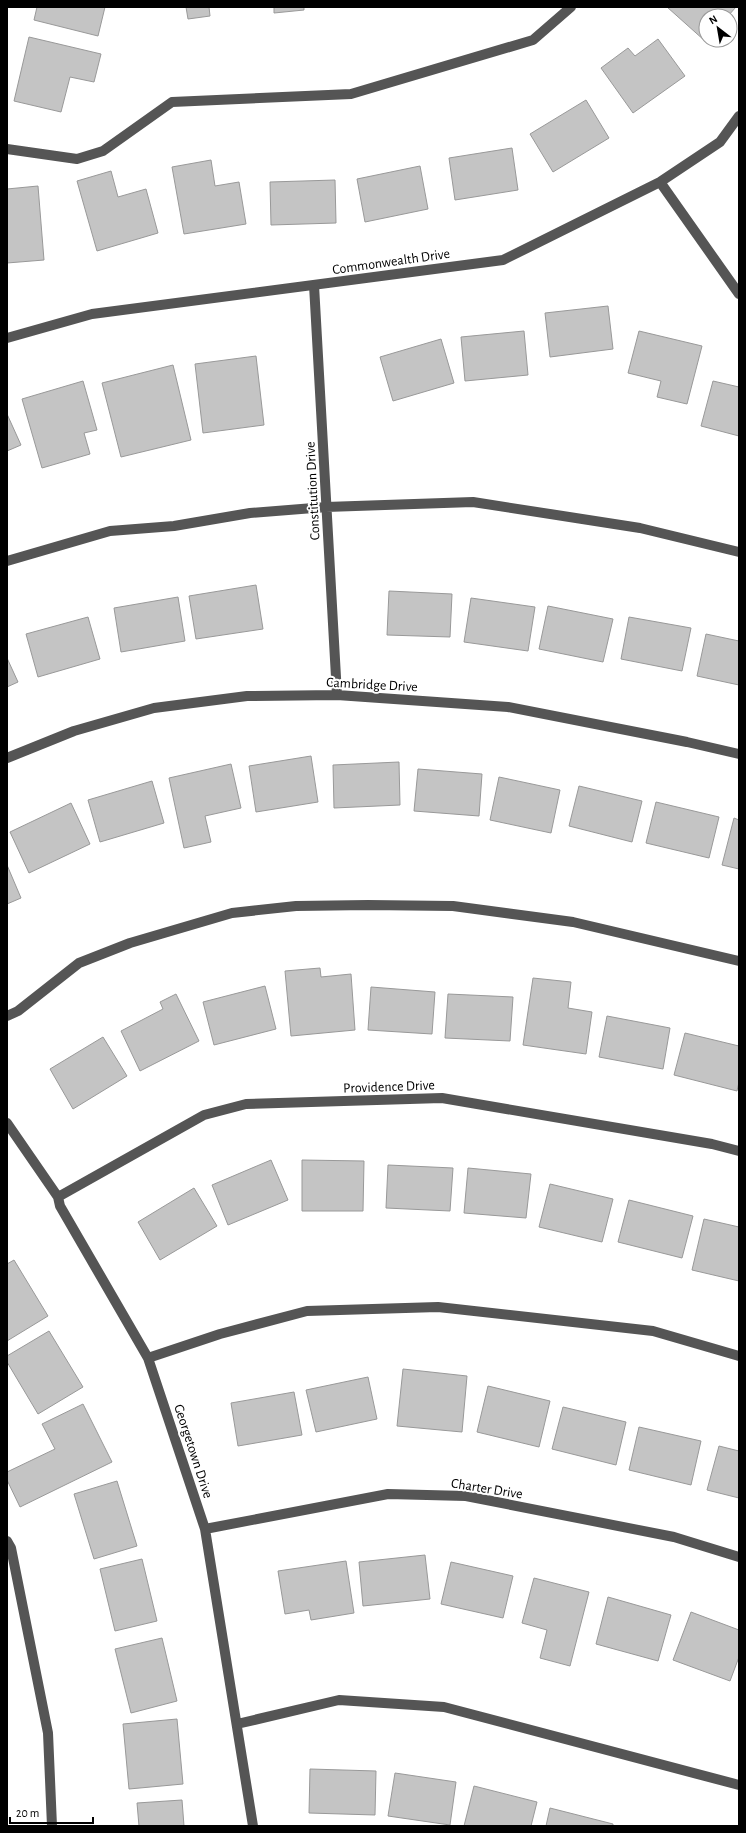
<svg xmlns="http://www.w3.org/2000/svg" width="746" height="1833" viewBox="0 0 746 1833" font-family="'Alegreya Sans',sans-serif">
<rect width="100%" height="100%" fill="#fff"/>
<path fill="#c4c4c4" stroke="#999" d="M37 7H105L98 36 34 20Z
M186 7H209L210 16 188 19Z
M274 7H304V10L274 13Z
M667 7H736L728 16H706L705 41Z
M29 37 101 54 94 82 70 77 61 112 14 101Z
M658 39 685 76 633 113 601 68 628 48 635 56Z
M586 100 609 138 553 172 530 134Z
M512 148 518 190 455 200 449 158Z
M211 160 215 186 239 182 246 224 184 234 172 167Z
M420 166 428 209 365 222 357 179Z
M111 171 118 197 146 189 158 233 97 251 77 181Z
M335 180 336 223 271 225 270 182Z
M38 186 44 260 7 263V189Z
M608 306 613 349 550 357 545 313Z
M524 331 528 375 465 381 461 337Z
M639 331 702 346 687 404 657 397 661 381 628 373Z
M441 339 454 383 393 401 380 357Z
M256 356 264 425 203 433 195 364Z
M173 365 191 440 121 457 102 383Z
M83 381 97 430 84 433 90 454 42 468 22 399Z
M713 381 739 387V436L701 426Z
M7 414 21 445 7 451Z
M256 585 263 629 196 639 189 596Z
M389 591 452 594 450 637 387 635Z
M178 597 185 641 121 652 114 608Z
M471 598 535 607 528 651 464 642Z
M548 606 613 619 603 662 539 649Z
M88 617 100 659 38 677 26 634Z
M629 617 691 628 682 671 621 659Z
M706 634 739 641V685L697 676Z
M7 658 18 682 7 687Z
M311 756 318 802 256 812 249 766Z
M399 762 400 805 334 808 333 765Z
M231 764 241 808 205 816 211 842 184 848 169 778Z
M418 769 482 774 479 816 414 811Z
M499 777 560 790 551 833 490 820Z
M152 781 164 823 100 842 88 800Z
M579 786 642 801 632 842 569 826Z
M656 802 719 817 709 858 646 843Z
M71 803 90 844 29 873 10 832Z
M734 818 739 820V869L722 865Z
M7 865 21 898 7 904Z
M320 968 321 977 351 974 355 1030 291 1036 285 971Z
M533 978 571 982 568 1008 592 1012 586 1054 523 1045Z
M265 986 276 1029 214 1045 203 1002Z
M371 987 435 992 432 1034 368 1030Z
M176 994 199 1041 140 1071 121 1031 163 1009 160 1002Z
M448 994 513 997 510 1041 445 1038Z
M607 1016 670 1028 663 1069 599 1057Z
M685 1033 739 1046V1082L737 1091 674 1075Z
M103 1037 127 1076 73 1109 50 1069Z
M271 1160 288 1200 228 1225 212 1185Z
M302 1160 364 1161 363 1211H302Z
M388 1165 453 1168 450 1211 386 1208Z
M468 1168 531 1174 526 1218 464 1213Z
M550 1184 613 1199 602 1242 539 1227Z
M194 1188 217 1226 160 1260 138 1222Z
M629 1200 693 1216 682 1258 618 1242Z
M704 1219 739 1227V1281L692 1270Z
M14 1260 48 1316 7 1341V1264Z
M49 1331 83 1387 38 1414 7 1362V1356Z
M403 1369 467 1376 462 1432 397 1426Z
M368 1377 377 1419 316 1432 306 1390Z
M488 1386 550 1401 539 1447 477 1432Z
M294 1392 302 1435 238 1446 231 1403Z
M83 1404 112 1462 20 1507 7 1480V1472L55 1449 42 1424Z
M563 1407 626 1422 616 1465 552 1449Z
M639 1427 701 1441 691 1485 629 1470Z
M719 1446 739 1451V1498L707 1490Z
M117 1481 137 1546 94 1559 74 1494Z
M425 1555 430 1599 363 1606 359 1562Z
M142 1559 157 1621 115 1631 100 1569Z
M346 1561 354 1613 311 1620 309 1610 285 1614 278 1571Z
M451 1562 513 1576 503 1618 441 1604Z
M534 1578 589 1592 570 1666 540 1658 547 1630 522 1623Z
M608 1597 671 1615 658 1661 596 1644Z
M691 1612 739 1630V1657L730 1681 673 1660Z
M162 1638 177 1701 131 1713 115 1649Z
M177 1719 183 1784 129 1789 123 1724Z
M310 1769 376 1771 375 1815 309 1813Z
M395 1773 456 1782 450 1825 388 1816Z
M474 1786 537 1802 531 1826H464Z
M182 1800 184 1826H139L137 1803Z
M550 1808 613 1824V1826H546Z"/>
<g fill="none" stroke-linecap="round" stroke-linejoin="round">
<path stroke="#555" stroke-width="10" d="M7 149 77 159 103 151 172 102 351 94 533 40 571 7
M660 182 739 294
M314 285 337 695
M7 338 92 314 503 260 660 182 720 142 739 116
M7 561 110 531 174 526 250 513 326 507 473 502 640 528 739 552
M7 758 74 731 154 708 247 696 337 695 508 707 687 742 739 754
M7 1016 18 1011 79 963 130 943 232 913 296 906 368 905 453 906 573 922 739 961
M7 1123 58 1197 60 1206 148 1358 205 1529 253 1826
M58 1197 204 1115 246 1104 442 1098 712 1144 739 1151
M148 1358 220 1334 307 1311 438 1307 653 1331 739 1356
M205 1529 388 1494 466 1496 674 1537 739 1557
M7 1541 11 1548 48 1733 52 1826
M237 1724 339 1700 444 1707 739 1785"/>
</g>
<g text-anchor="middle" stroke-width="4" stroke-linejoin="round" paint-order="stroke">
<g font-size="14" fill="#000" stroke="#fff">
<text transform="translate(391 261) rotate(-8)" y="5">Commonwealth Drive</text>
<text transform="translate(312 491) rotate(-93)" y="5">Constitution Drive</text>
<text transform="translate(372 684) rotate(3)" y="5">Cambridge Drive</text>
<text transform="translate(389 1086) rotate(-2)" y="5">Providence Drive</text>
<text transform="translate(194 1451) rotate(72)" y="5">Georgetown Drive</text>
<text transform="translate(487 1488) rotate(9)" y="5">Charter Drive</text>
</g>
</g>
<rect width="746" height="1833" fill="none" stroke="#000000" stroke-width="16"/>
<g transform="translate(718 28) rotate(329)"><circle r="19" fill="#ffffff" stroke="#999999"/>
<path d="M0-3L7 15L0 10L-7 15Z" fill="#000000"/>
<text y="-6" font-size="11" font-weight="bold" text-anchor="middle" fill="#000000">N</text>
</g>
<path d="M10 1817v6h83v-6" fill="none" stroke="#000000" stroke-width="2"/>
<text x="16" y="1817" font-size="12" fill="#000000" stroke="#ffffff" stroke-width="3" paint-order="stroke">20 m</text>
</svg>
